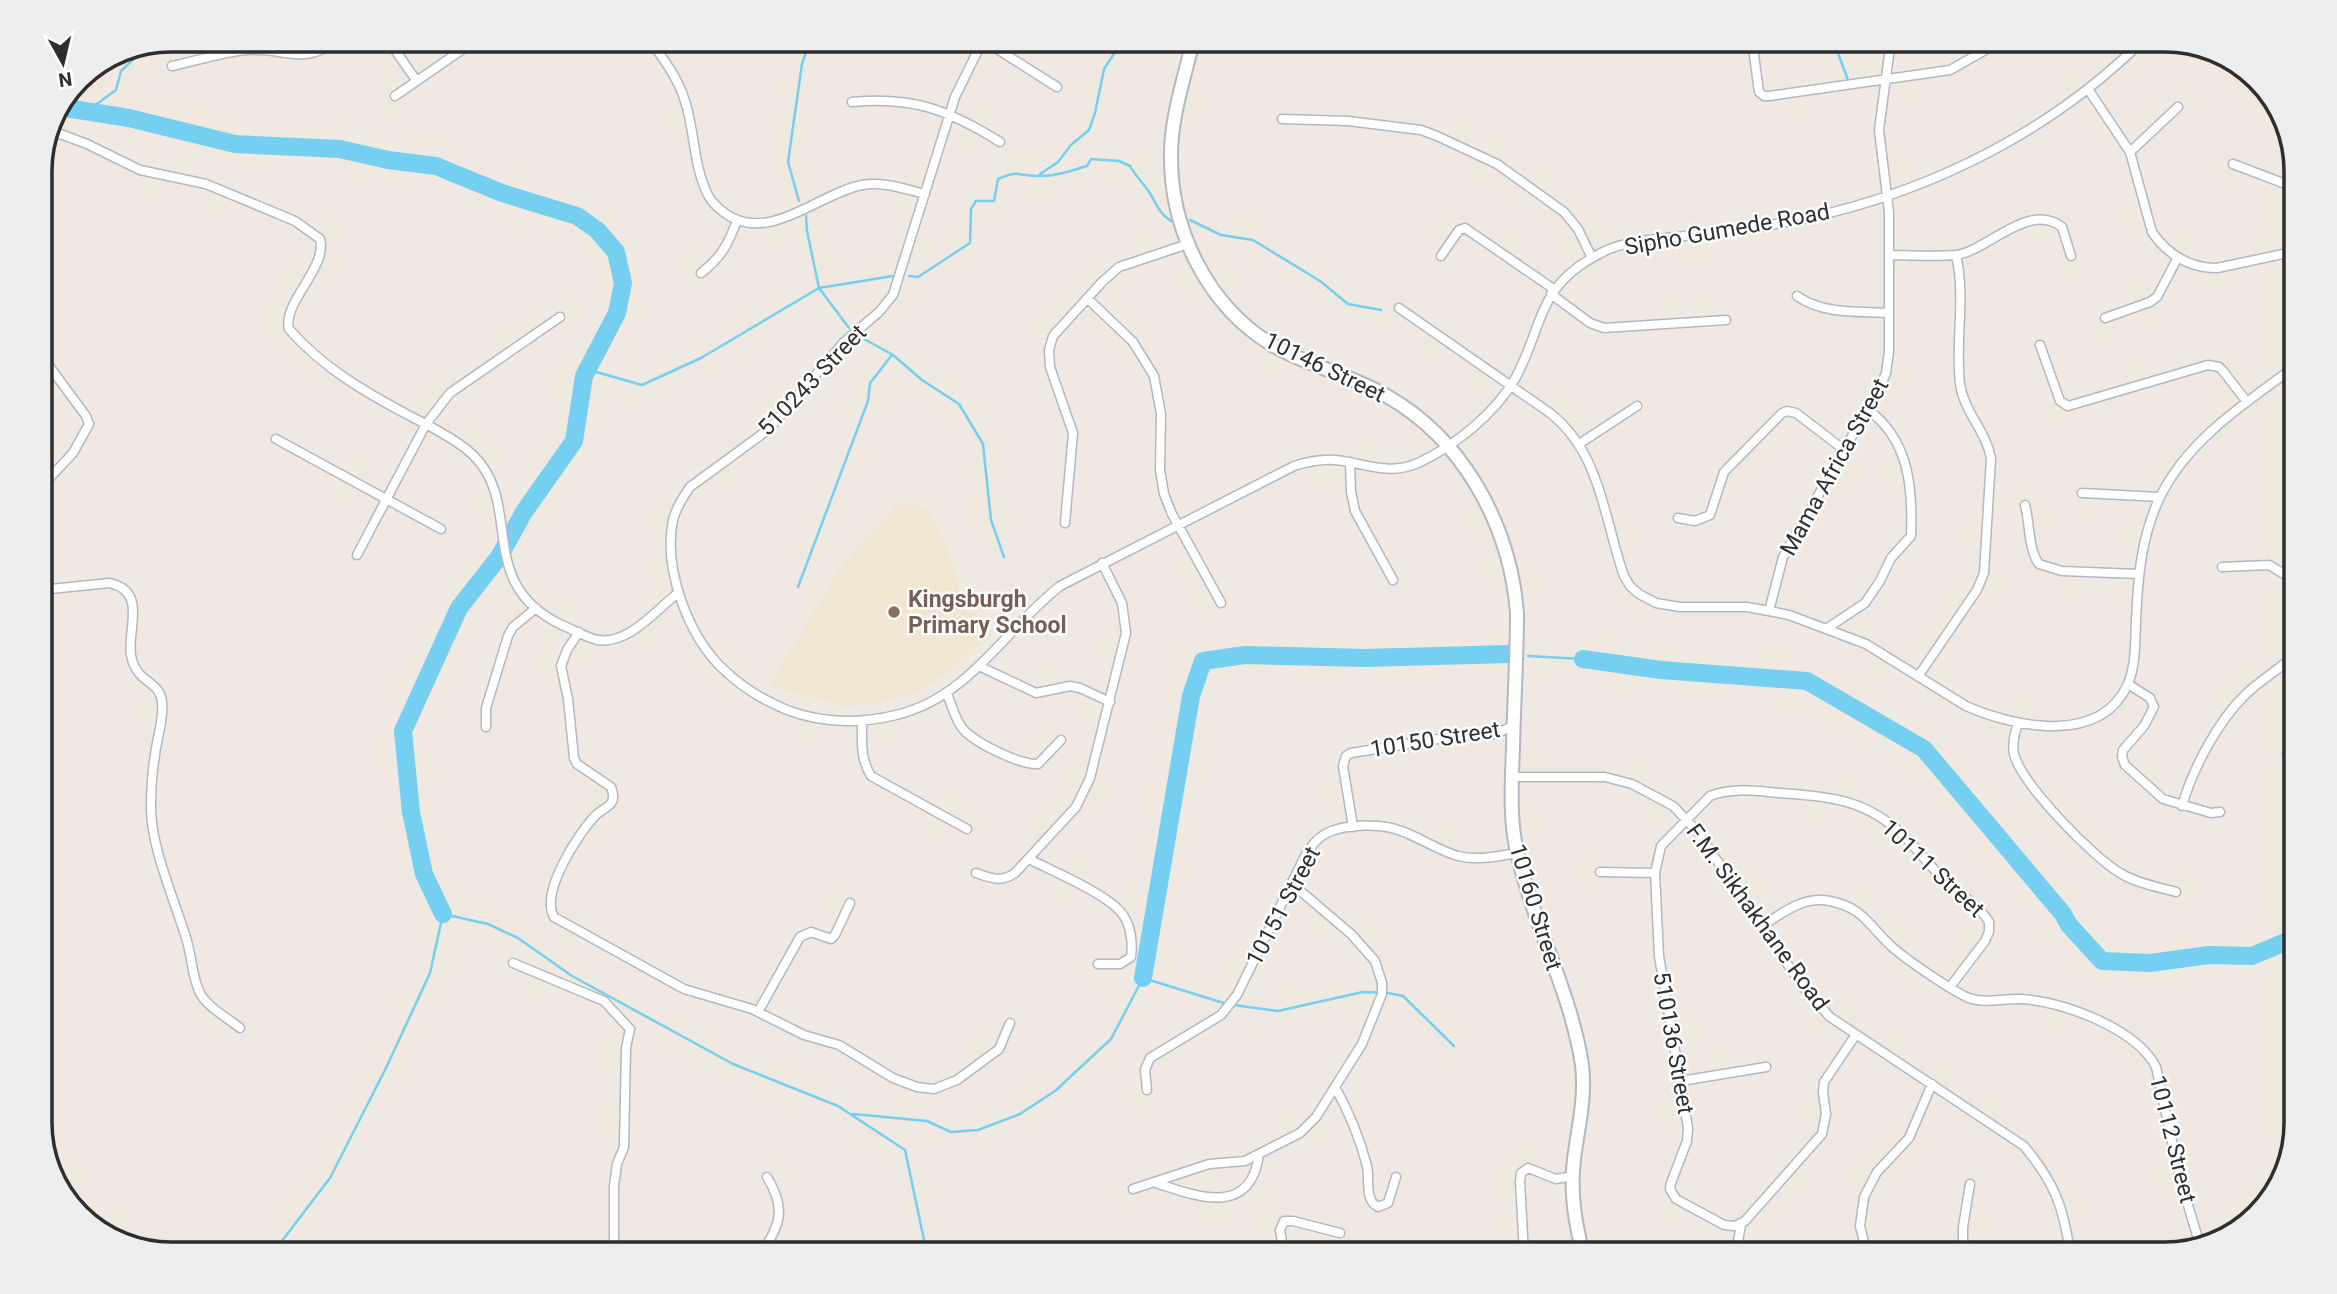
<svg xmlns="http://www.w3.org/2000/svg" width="2337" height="1294" viewBox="0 0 2337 1294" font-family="Roboto,sans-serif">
<rect width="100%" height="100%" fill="#efe9e1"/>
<path fill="#f0e6d1" d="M914 503 928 512 947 548 960 593 988 630 980 644 931 684 914 694 884 701 845 706 769 686 842 566 896 506Z"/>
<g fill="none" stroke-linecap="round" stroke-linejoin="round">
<path stroke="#75cff0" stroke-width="2.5" d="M1833 40 1848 80
M86 112 116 90 121 71 142 51 141 46
M1040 174 1058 162 1071 145 1089 130 1095 113 1104 69 1123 40
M799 201 788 162 802 64 810 40
M806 216 807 231 819 288 849 328
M1190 220 1221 235 1253 240 1320 281 1348 304 1381 310
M909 276 918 277 970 243 971 209 976 201H994L998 179C1019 170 1015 175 1036 176 1053 177 1071 171 1087 166L1091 159 1119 161 1130 166C1135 175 1141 181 1147 189 1156 201 1158 213 1171 221
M857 335 893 355 922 380 959 404 983 444 991 520 1004 557
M589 370 642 385 701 358 819 288 893 276
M798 587 868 401 870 383 892 355
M1528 656 1583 659
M1233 1005 1278 1011 1363 992 1388 993 1403 996 1454 1046
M853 1114 927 1121 951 1132 978 1130 1020 1114 1055 1091 1111 1039 1143 978 1227 1004
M272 1254 330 1178 386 1068 430 973 443 914 488 924 518 938 572 976 733 1064 838 1106 905 1150 927 1254"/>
<path stroke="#75cff0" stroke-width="18" d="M66 108 129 118 235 144 340 149 388 160 436 166 502 193 577 216 597 230 616 252 623 283 617 313 584 376 574 441 524 512 499 557 459 608 403 731 411 812 424 874 443 914
M1583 659 1661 670 1807 681 1924 749 2063 914 2069 925 2102 961 2150 963 2209 955 2252 956 2297 937
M1143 978 1191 696 1203 661 1245 655 1365 658 1509 654"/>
<g stroke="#b4b7c1" stroke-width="11">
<path id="street" d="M388 40 416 80
M650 40C664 60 678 78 685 101 695 131 693 166 708 195 712 203 719 209 726 214 770 244 819 193 862 185 883 181 904 189 925 194
M983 40 955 97 893 295 879 312 843 343 769 429 690 487C683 497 676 508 673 520 663 569 688 636 724 670 738 683 755 695 772 703 809 723 856 725 896 715 969 698 1005 629 1060 586L1294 466C1307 462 1321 459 1335 460 1365 463 1389 476 1418 463 1455 446 1496 413 1516 377 1544 324 1537 286 1599 254 1622 241 1650 240 1676 237 1707 233 1739 230 1770 225 1908 203 2044 139 2143 40
M983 40 1057 87
M1752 40 1759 92 1764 96H1769L1950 70 2003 40
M172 66C197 61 222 52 247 50 284 47 303 67 337 40
M2088 89 2130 152 2152 232C2168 255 2189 268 2217 268L2297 251
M395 96 476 40
M852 102C912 96 949 110 1000 142
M1282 119 1348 121 1421 130 1437 136 1497 164 1564 212 1578 229 1592 258
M55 132 87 144 140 170 206 184 295 221 320 239C328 267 282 303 289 329 323 368 365 392 410 416 428 425 459 441 473 455 525 505 473 585 564 626 574 630 587 638 598 640 628 645 656 610 678 593
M2130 152 2178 107
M2233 164 2296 188
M1890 255C1911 255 1934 257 1956 255 1988 251 2028 201 2062 227L2071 256
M1441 256 1459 230 1465 228 1555 290
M701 273C721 258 729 243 737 220
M1551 294 1590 323 1604 328 1726 320
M1797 296C1824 315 1859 311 1889 313
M1087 298 1133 342 1154 376 1161 414 1160 470 1164 494 1172 514 1221 603
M1399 308 1550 413C1601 453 1604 519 1624 576L1630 586 1639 594 1656 603 1680 607H1747L1769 611 1789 615 1866 644 1966 706C2014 727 2100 746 2128 684 2136 665 2135 641 2136 621 2138 577 2141 537 2160 497 2189 438 2246 403 2297 365
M2105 318 2150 302 2157 297 2177 259
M2040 345 2060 401 2068 406 2208 365 2219 367 2223 371 2247 402
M41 355 86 416 89 424 73 453 41 487
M276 439 441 529
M1579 444 1637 406
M1350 462 1351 492 1355 511 1393 580
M2082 493 2160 497
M2025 505C2030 523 2028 549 2039 564L2062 571 2138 574
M1678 518 1695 521 1710 515 1724 472 1782 413 1787 411 1796 413 1843 449
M1065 523 1073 433 1050 367 1049 350 1053 336 1102 282 1119 267 1188 244
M357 555 426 424 450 393 560 317
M2222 567 2269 565 2297 582
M41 590 109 583C148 591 127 629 131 655 136 684 160 680 162 702 164 719 157 737 155 755 152 772 151 790 151 808 151 848 175 901 187 941 192 958 192 978 200 993 207 1007 228 1018 240 1028
M1769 611 1783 557 1880 387 1886 373 1889 351V212L1879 130 1891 40
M1826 629 1865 603 1880 581 1891 558 1911 536C1913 487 1909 439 1867 409
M579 632 567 650 561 666 568 699 574 758 577 764 611 787C613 792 615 798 611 803 608 808 599 811 595 816 577 835 540 893 554 917L684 989 752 1009 804 1035 839 1045 893 1078 917 1087 934 1089 957 1080 999 1049 1010 1023
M979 666 1036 693 1070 686 1080 688 1110 702
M1919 675 1977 590 1984 573 1991 458C1986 431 1964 412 1960 384 1955 341 1966 297 1956 255
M2128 684 2150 698 2154 707 2144 726 2123 750 2122 757 2125 765 2163 799 2211 813 2220 812
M947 694C952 705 955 720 963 729 975 743 1020 765 1038 764L1061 740
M862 721C862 741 860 758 871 776L967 829
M2018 723C2015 733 2012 743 2014 754 2022 785 2093 857 2120 873 2136 883 2158 887 2176 892
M486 727V708L508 636 513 627 536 608
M2287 754 2289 766 2297 777
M1512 777H1605L1632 784 1673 806 1697 831 1803 987 1830 1017 2024 1146C2054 1182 2064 1207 2070 1254
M2182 806C2193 768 2218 721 2246 694 2262 679 2281 668 2297 653
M1353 827 1343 766 1346 756 1351 753 1469 734H1495L1513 726
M1029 859C1052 871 1110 895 1123 915 1131 926 1133 944 1131 957L1120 964H1098
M1600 872 1655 873
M976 873C991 878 1001 883 1015 873L1076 807 1090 778 1126 633 1122 603 1102 563
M1762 926C1784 912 1803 896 1830 901 1863 908 1867 923 1889 944 1902 957 1952 991 1969 998 1985 1004 2004 998 2022 999 2062 1001 2137 1029 2156 1067L2180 1179 2200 1245
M513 963 604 1001 630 1029 626 1048 624 1147 617 1164 614 1186V1254
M758 1012 800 937 811 932 831 939 835 935 850 903
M1855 1036 1824 1082 1823 1093 1826 1114 1822 1134 1745 1221 1735 1226 1724 1225 1676 1199 1670 1189 1671 1183 1687 1141 1688 1128 1659 956 1655 873 1661 846 1710 796C1731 787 1757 791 1779 793 1829 797 1864 798 1903 835 1917 848 1928 865 1943 878 1957 892 1979 905 1989 922V932L1985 941 1950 987
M1681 1081 1766 1067
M1335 1087C1349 1112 1360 1139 1367 1166 1370 1179 1364 1200 1378 1207L1388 1203 1396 1177
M1147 1090 1145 1070 1150 1058 1221 1015 1237 995 1304 858C1309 849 1316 839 1325 834 1345 823 1384 823 1404 832 1422 839 1440 851 1458 856 1478 861 1499 856 1517 853
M1156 1183C1198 1197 1250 1217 1259 1155
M1133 1189 1209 1164 1245 1161 1300 1133 1316 1117 1362 1044 1382 994V983L1375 961 1351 934 1291 883
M761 1254C780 1224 787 1210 767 1177
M1284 1254 1280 1230 1284 1221H1293L1340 1233
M1524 1254 1520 1181 1521 1173 1528 1168 1556 1179 1573 1176
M1731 1254 1738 1241 1741 1225
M1867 1254 1860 1226 1864 1197 1877 1172 1909 1138 1932 1084
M1963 1254V1227L1970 1184"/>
</g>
<g stroke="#b4b7c1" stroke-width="16">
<path id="secondary" d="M1193 40C1185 77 1171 116 1171 154 1170 230 1208 307 1274 346 1309 366 1350 375 1385 395 1464 439 1510 526 1517 613 1517 657 1514 702 1513 746 1512 781 1509 817 1517 852 1533 924 1571 992 1582 1065 1586 1098 1578 1127 1574 1159 1570 1192 1575 1222 1583 1254
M2219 54 2272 96"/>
</g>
<use href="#street" stroke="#fff" stroke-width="8"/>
<use href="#secondary" stroke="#fff" stroke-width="12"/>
</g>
<circle fill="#8d6e63" stroke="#fff" stroke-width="2.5" cx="894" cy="612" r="7"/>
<g text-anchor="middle" stroke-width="5" stroke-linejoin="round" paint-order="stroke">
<g font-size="23" fill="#2e2e2e" stroke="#fff">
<text transform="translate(1727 229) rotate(-10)" y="8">Sipho Gumede Road</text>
<text transform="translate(1325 367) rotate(26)" y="8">10146 Street</text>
<text transform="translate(812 380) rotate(-46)" y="8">510243 Street</text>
<text transform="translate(1834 467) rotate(-61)" y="8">Mama Africa Street</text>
<text transform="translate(1435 739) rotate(-9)" y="8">10150 Street</text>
<text transform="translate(1933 868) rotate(43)" y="8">10111 Street</text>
<text transform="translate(1283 906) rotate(-62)" y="8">10151 Street</text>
<text transform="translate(1536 907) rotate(73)" y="8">10160 Street</text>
<text transform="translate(1758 917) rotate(54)" y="8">F.M. Sikhakhane Road</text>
<text transform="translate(1674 1043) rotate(80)" y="8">510136 Street</text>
<text transform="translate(2173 1139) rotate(76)" y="8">10112 Street</text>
</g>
<g font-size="23" font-weight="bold" fill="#785e54" stroke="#fff" text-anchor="start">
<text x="908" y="607">Kingsburgh<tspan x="908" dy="26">Primary School</tspan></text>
</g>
</g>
<path d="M0 0H2337V1294H0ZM171 52H2165A119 119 0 0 1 2284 171V1123A119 119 0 0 1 2165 1242H171A119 119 0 0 1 52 1123V171A119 119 0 0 1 171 52Z" fill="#eee" fill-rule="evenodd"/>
<path fill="none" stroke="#2e2e2e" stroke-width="3.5" d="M171 52H2165A119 119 0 0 1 2284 171V1123A119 119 0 0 1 2165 1242H171A119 119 0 0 1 52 1123V171A119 119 0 0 1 171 52Z"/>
<g transform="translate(63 63) rotate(172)" stroke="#ffffff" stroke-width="5" paint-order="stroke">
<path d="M0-5L12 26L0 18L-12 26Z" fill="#2e2e2e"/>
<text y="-10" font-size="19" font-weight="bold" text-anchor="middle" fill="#2e2e2e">N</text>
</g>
</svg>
